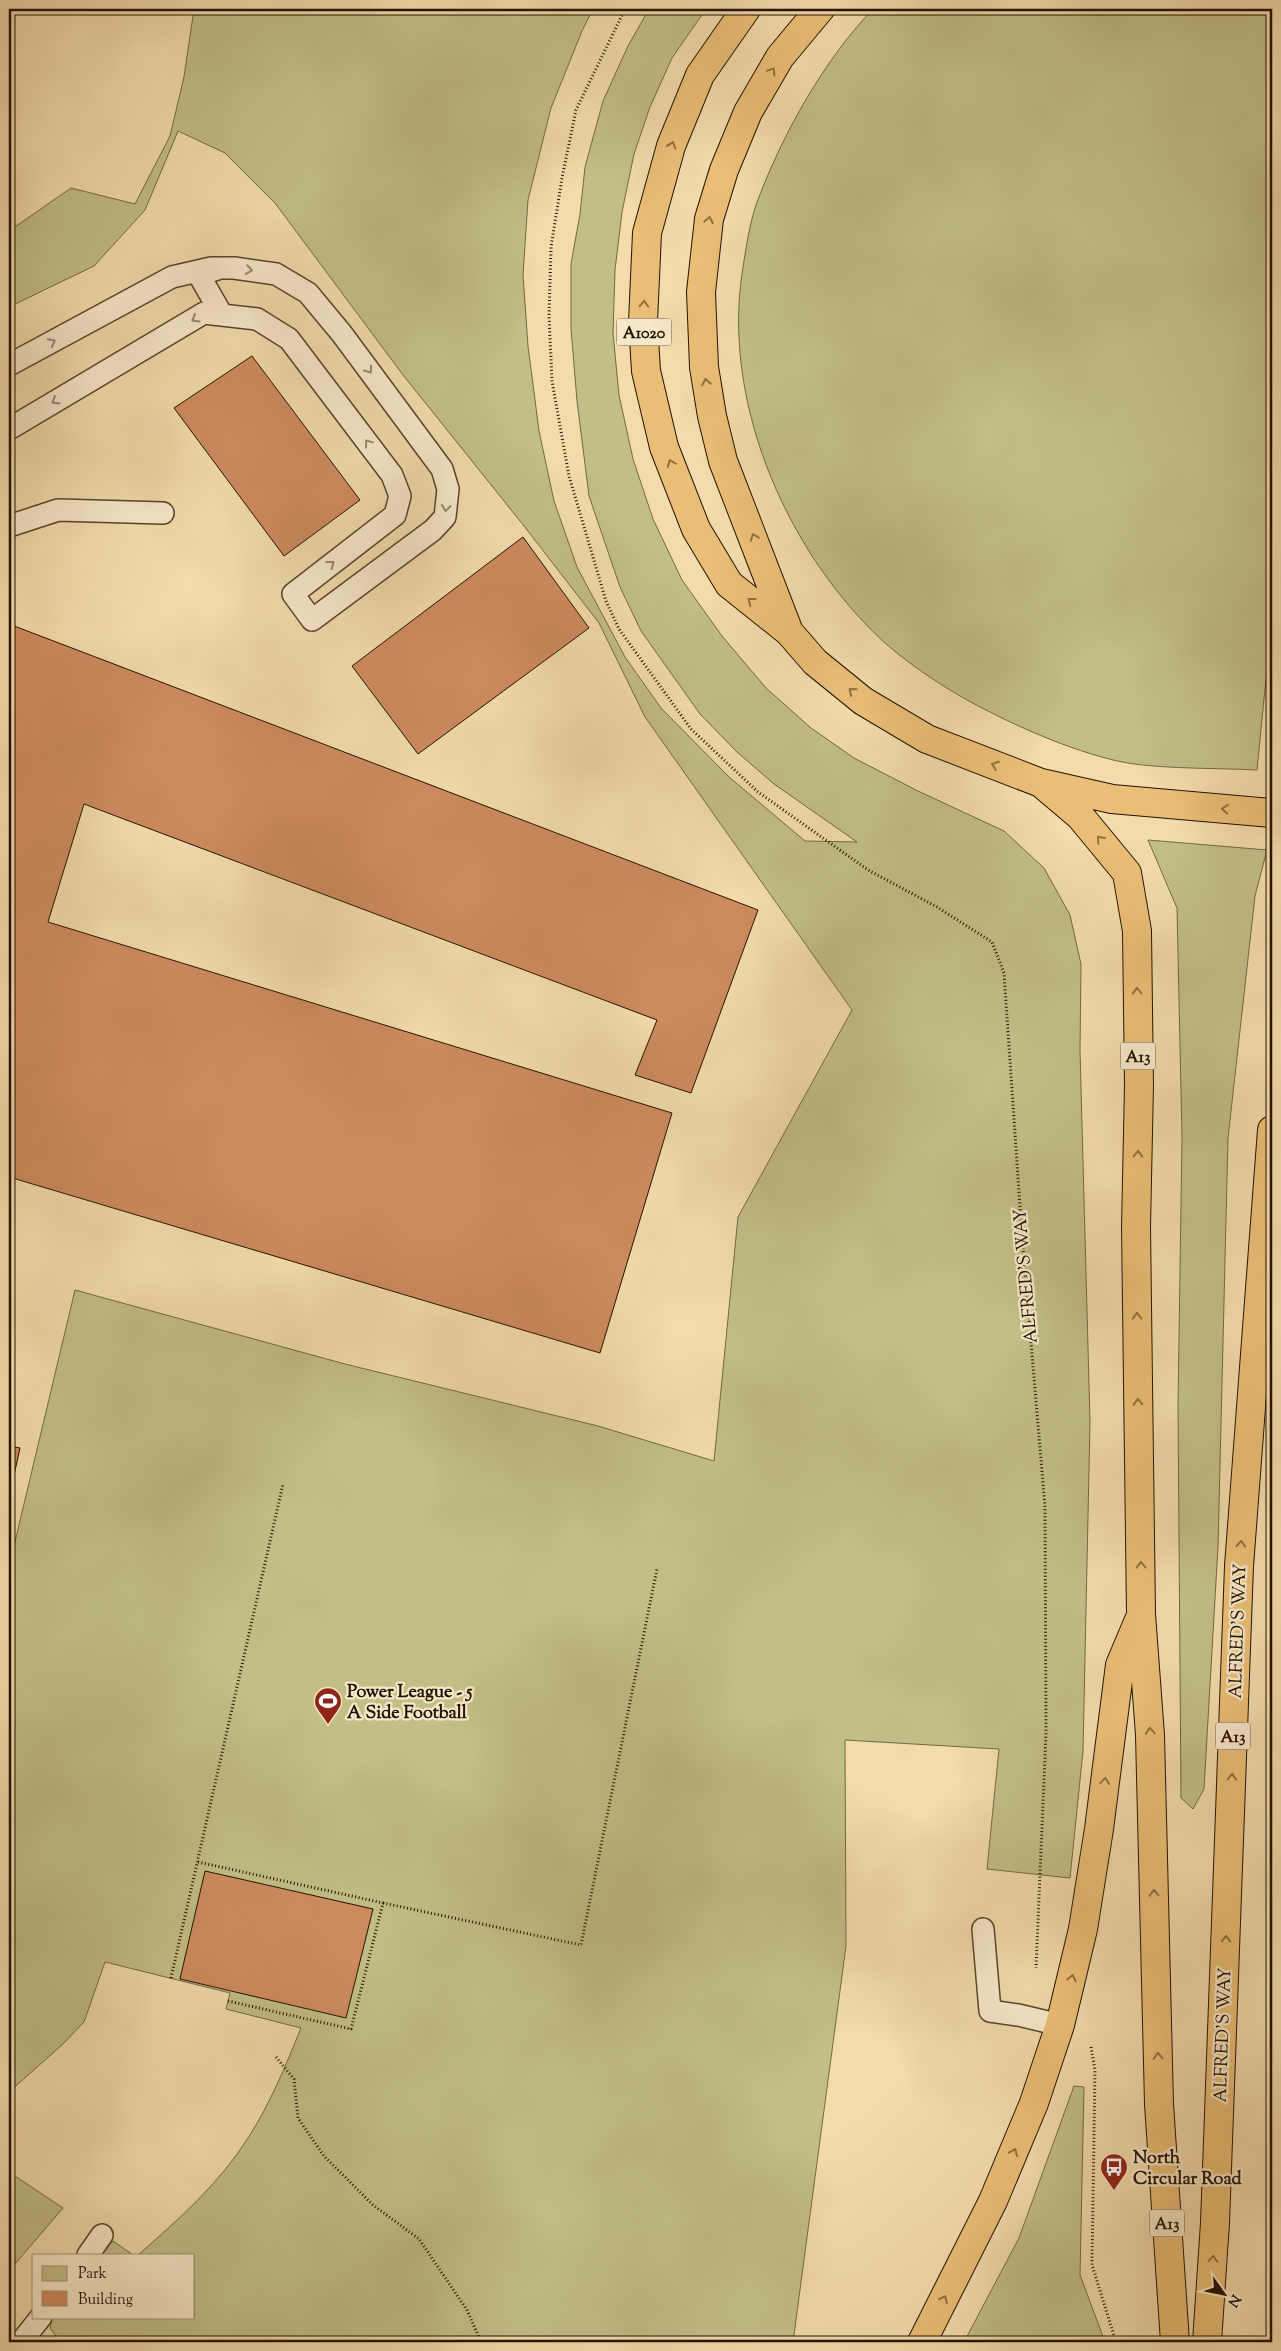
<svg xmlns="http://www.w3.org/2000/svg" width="1281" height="2351" viewBox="0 0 1281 2351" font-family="'Sorts Mill Goudy',serif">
<rect width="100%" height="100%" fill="#f3dbac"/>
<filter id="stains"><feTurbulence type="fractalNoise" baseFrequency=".004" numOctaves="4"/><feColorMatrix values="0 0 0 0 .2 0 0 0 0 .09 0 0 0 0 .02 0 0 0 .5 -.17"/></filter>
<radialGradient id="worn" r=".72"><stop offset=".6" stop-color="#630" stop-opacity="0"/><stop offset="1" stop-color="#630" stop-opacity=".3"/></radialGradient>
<path fill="#c1be86" stroke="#726844" d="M194 9H593L582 31 551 108 528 200 523 275 528 346 539 431 554 501 577 567 625 657 661 708 729 777 805 841 857 842 774 784 737 752 700 714 641 631 620 587 589 496 577 401 571 329V264L580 214 585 167 603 101 628 46 649 9H706L672 58 650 107 634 154 622 212 615 270 613 333 619 395 633 459 653 519 682 580 722 636 766 688 811 728 854 758 918 791 1004 831 1044 868 1070 915 1081 964 1080 1050 1090 1422 1083 1751 1070 1878 987 1869 999 1749 845 1740 846 1946 793 2342H60L50 2328 52 2317H194V2255H138C178 2220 219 2184 248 2138 270 2104 286 2065 301 2028L226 2009 230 1993 105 1962 84 2022 63 2044 9 2092V1567L75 1290 345 1364 598 1426 714 1461 738 1217 852 1010 645 717 599 623 524 526 403 375 275 203 225 153 178 131 145 210 94 266 9 307V231L71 188 135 204 170 136 184 77Z
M873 9H1272V618L1257 770C1217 768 1173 769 1134 764 1091 758 1031 733 992 713 955 695 916 670 885 643 790 556 725 411 741 281 744 260 749 225 756 205 781 137 823 61 873 9Z
M1148 840 1267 850 1255 896 1228 1138 1218 1547 1204 1789 1193 1809 1181 1798 1178 1404 1182 1137 1177 908Z
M1074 2086 1084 2087 1080 2275 1105 2342H964L1019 2238Z
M9 2172 63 2208 9 2271Z
M113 2241 133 2255H101Z"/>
<path fill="#cd8b5e" stroke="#231201" d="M252 356 360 500 284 556 174 408Z
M523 537 589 628 418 754 352 666Z
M9 624 758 910 691 1093 635 1075 657 1020 84 804 48 922 672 1113 600 1353 9 1177Z
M9 1446 20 1448 9 1498Z
M205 1871 373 1909 346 2018 180 1979Z"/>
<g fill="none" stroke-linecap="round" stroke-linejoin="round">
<g stroke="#57442c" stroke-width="24">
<path id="lane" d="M217 269 199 275 222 315
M9 365 172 277 211 268H234L276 274 308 293 342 334 442 469 448 489 445 517 433 530 312 620 293 594 395 515 400 496 392 475 289 339 257 319 204 313 9 429
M9 526 58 510 163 513
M983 1929 990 2011 1018 2015 1060 2025
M88 2255 102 2235
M21 2342 41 2317"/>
</g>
<g stroke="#231201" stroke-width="30">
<path id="highway" d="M746 9 700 75 671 146 647 233 643 322 646 371 664 447 696 529 729 584 789 632
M820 9 780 57 748 112 724 170 709 219 701 292 704 367 712 416 723 461 789 632 815 662 863 701 927 739 1041 783 1112 799 1272 813
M1041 783 1080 816 1127 873 1137 931 1139 1085 1136 1227 1141 1614 1150 1735 1159 2104 1175 2342
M922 2342 993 2201 1034 2103 1060 2025 1083 1929 1099 1829 1120 1665 1139 1620
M1207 2342 1215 2223 1239 1566 1272 1130"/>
</g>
<path stroke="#231201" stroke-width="3" stroke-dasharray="1 2.5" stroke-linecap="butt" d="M625 9 576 110 562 178 551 247 549 316 552 381 569 476 606 601 619 629 691 729 758 792 868 870 937 907 992 942 1004 973 1022 1236 1045 1507 1046 1733 1036 1968
M198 1862 383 1903 351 2029 228 2001
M383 1903 581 1945 657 1569
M171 1978 283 1484
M1091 2047 1095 2070 1092 2265 1116 2342
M276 2057 294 2079 298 2118 324 2156 373 2205 419 2239 467 2310 481 2342"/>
<use href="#lane" stroke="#f7e8c9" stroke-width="21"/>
<use href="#highway" stroke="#eabe76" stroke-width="28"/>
</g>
<defs><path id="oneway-chevron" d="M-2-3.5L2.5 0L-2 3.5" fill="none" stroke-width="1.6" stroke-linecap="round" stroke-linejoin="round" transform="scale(1.25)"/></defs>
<g stroke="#907141">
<use href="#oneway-chevron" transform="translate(772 71) rotate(-59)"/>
<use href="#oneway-chevron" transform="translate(672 145) rotate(-71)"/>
<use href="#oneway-chevron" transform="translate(709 220) rotate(-79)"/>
<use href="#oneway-chevron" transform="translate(644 304) rotate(-87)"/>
<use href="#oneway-chevron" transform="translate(706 382) rotate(-99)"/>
<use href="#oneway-chevron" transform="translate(671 463) rotate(-111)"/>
<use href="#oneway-chevron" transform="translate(754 537) rotate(-111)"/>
<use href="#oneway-chevron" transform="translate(751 601) rotate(-142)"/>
<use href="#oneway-chevron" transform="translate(852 691) rotate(-141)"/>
<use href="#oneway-chevron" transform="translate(995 765) rotate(-159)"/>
<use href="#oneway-chevron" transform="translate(1225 809) rotate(-175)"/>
<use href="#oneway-chevron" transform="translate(1100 839) rotate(-132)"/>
<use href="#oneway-chevron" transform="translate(1137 991) rotate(-91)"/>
<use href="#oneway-chevron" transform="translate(1138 1154) rotate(-89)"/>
<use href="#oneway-chevron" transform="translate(1137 1316) rotate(-91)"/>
<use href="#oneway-chevron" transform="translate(1138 1402) rotate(-91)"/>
<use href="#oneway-chevron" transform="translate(1241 1544) rotate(-86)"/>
<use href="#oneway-chevron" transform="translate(1141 1565) rotate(-91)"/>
<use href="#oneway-chevron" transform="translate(1150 1731) rotate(-94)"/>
<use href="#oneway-chevron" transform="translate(1232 1777) rotate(-88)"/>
<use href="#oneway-chevron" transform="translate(1105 1781) rotate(-83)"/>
<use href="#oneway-chevron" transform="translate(1154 1893) rotate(-91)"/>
<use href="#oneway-chevron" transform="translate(1226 1939) rotate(-88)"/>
<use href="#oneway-chevron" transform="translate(1072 1978) rotate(-77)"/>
<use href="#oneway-chevron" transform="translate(1158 2056) rotate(-91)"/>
<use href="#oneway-chevron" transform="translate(1014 2152) rotate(-67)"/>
<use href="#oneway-chevron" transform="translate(1213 2259) rotate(-86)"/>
<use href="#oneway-chevron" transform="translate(944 2299) rotate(-63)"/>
</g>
<g stroke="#98886f">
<use href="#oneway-chevron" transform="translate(249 270) rotate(9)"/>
<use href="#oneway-chevron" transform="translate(195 319) rotate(149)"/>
<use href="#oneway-chevron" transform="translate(52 342) rotate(-28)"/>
<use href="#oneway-chevron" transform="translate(369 370) rotate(54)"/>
<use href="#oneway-chevron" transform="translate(55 401) rotate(149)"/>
<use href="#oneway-chevron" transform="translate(368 443) rotate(-127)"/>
<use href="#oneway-chevron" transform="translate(446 508) rotate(96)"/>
<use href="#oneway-chevron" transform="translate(331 564) rotate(-37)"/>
</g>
<defs>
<g id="stadium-pin" transform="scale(1.4375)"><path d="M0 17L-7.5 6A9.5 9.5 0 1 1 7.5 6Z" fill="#8f2418" stroke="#f7e8c9"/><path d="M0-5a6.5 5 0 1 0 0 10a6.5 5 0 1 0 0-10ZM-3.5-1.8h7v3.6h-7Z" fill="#fff"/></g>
<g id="bus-pin" transform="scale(1.4375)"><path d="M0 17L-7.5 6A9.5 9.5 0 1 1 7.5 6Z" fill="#8f2418" stroke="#f7e8c9"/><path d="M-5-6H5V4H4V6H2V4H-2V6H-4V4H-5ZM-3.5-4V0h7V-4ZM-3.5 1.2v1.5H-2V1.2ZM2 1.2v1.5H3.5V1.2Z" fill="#fff"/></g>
</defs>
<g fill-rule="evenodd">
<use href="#stadium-pin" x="328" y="1701"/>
<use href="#bus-pin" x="1114" y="2167"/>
</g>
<g text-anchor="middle" stroke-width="4.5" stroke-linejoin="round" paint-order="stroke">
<g fill="#f7e8c9" stroke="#63523d" stroke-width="1">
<rect x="616.5" y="318.5" width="55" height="27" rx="4"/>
<rect x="1120.5" y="1042.5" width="35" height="27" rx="4"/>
<rect x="1215.5" y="1722.5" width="35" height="27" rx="4"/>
<rect x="1149.5" y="2209.5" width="35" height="27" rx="4"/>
</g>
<g font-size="16" font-weight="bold" fill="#231201">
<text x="644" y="338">A1020</text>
<text x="1138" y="1062">A13</text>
<text x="1233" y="1742">A13</text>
<text x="1167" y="2229">A13</text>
</g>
<g font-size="18" fill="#231201" stroke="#f7e8c9">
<text transform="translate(1025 1276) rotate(-95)" y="6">ALFRED'S WAY</text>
<text transform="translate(1237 1631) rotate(-88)" y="6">ALFRED'S WAY</text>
<text transform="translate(1222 2035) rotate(-88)" y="6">ALFRED'S WAY</text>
</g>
<g font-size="18" font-weight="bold" fill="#231201" stroke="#f7e8c9" text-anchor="start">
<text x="347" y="1697">Power League - 5<tspan x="347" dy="21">A Side Football</tspan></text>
<text x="1133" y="2163">North<tspan x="1133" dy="21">Circular Road</tspan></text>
</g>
</g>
<rect width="1281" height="2351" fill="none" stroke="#f3dbac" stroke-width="30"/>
<rect x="10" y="10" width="1261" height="2331" fill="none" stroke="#231201" stroke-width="2.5"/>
<rect x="15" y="15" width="1251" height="2321" fill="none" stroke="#231201"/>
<rect x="32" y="2254" width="162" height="65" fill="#f7e8c9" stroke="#a29279"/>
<rect x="42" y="2266" width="25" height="15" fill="#c1be86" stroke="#a29279"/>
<text x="78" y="2278" font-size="15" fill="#231201">Park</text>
<rect x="42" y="2291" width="25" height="15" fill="#cd8b5e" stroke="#a29279"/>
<text x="78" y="2304" font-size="15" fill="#231201">Building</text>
<g transform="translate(1224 2294) rotate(123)" stroke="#f7e8c9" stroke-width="4" paint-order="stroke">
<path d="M0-4L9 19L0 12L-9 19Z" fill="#231201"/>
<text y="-8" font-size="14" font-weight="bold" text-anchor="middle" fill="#231201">N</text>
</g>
<rect width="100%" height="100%" filter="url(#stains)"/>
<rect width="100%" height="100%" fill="url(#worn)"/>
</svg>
